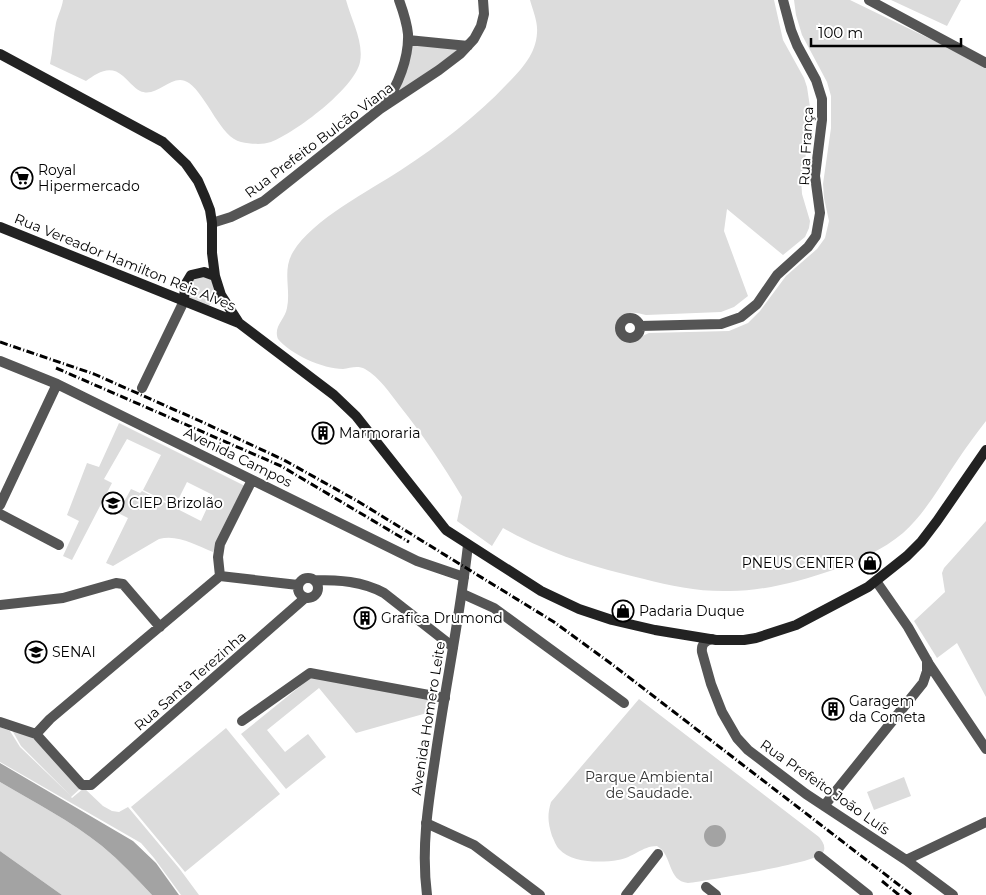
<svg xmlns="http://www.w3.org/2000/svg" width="986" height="895" viewBox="0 0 986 895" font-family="Montserrat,sans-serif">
<rect width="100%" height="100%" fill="#fff"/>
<path fill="#dcdcdc" d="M63 0H346C351 19 364 42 360 62 355 88 295 133 271 142 262 145 251 144 241 142 221 138 207 96 189 83 172 71 158 99 140 91 133 87 129 81 123 76 110 64 97 73 86 81L50 64C53 50 53 37 56 23 58 15 62 8 63 0Z
M530 0H774L783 40 804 78 807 87 810 107 809 139 801 178 802 194 810 221 809 228 805 237 783 255 727 209 724 231 748 296 734 307 721 312 646 315C638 313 632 311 625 315 611 320 615 335 625 341H631L649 333 729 331 748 323 760 311 786 276 817 249 825 238 829 221 824 198 823 184 831 128V96L827 82 802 35 796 15 794 0H850L986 66V421C976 434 966 447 957 461 939 487 927 511 903 533 883 550 857 561 833 570 801 581 764 591 730 591 700 592 672 586 644 579 593 567 549 554 503 528L492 546 457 521 462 497C443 465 423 435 399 405 389 392 380 378 365 369 358 365 350 368 343 369 323 369 290 354 278 339 273 326 285 320 287 308 291 289 282 270 293 252 313 219 369 191 401 170 439 145 476 117 507 84 521 70 536 54 537 33 538 22 533 11 530 0Z
M891 0H961L947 26Z
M412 45 459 48 456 52 395 98Z
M197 275 211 278 216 298 215 301 208 306C183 298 183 297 197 275Z
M119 423 245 486 213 552C195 545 178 534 159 539L113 566 106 563 128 518 118 513 131 489 140 493 142 491 201 521 213 495 187 482 175 506 143 490 161 455 127 439 104 479 112 483 72 560 63 556 79 521 67 515 87 463 99 467Z
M986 521V697L957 643 937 658 914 621 945 592 942 573 944 568Z
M314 675 436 699 434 711 356 733 319 688 267 730 285 752 308 734 326 757 286 789 241 734Z
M639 699 819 837C823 842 827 848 822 854 813 863 706 881 688 883 667 881 673 855 657 846 642 846 633 858 618 860 601 863 571 863 559 849 556 846 554 840 552 836 548 823 547 815 551 802Z
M0 727 10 731 20 747 71 796 21 746 12 730 32 737 82 787 71 797 72 798 84 788 103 806 112 811 119 812 128 807 179 868 199 895H181L154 858 141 843 0 762Z
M226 728 280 794 185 872 131 807Z
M904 777 911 796 874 810 867 792Z
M0 782C34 802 71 821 102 846 120 861 136 878 152 895H62L0 851Z"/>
<path fill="#a3a3a3" d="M0 763 133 841 156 863 179 895H152C136 878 120 861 102 846 71 821 34 802 0 782Z
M704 836a11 11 0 1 1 22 0a11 11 0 1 1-22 0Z
M0 851 62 895H0Z"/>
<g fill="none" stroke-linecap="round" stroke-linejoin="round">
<path stroke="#555" stroke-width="10" d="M869 0 986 63
M408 40 468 46
M384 104C398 87 409 57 408 34 407 23 403 11 399 0
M212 223 231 217 264 201 380 109 439 70 460 54 474 39 481 26 484 14 483 0
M620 328a10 10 0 1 1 20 0a10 10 0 1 1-20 0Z
M640 326 721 324 741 317 757 304 777 275 808 247 816 236 820 213 815 176 822 120V99L816 80 797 45 791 30 783 0
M0 361 57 384 417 561 464 577
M142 388 184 301
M0 505 57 384
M0 514 59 545
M220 576 218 557 220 544 252 480
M220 576 298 585
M298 588a10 10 0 1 1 20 0a10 10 0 1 1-20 0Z
M314 580C339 580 362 581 384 593L453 647
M876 581 908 627 929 664 986 749
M463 594 494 608 624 703
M0 605 63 598 116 583 123 584 160 627
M712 639C705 641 701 644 702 652L711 684 722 712 737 738 748 750 806 794 906 860 953 895
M242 721 310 673 445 698
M0 722 36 734 82 785H91L305 598
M36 734 50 719 220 576
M824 806 923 683 927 671V660
M426 823 474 845 540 895
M819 856 868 895
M906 860 986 822
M706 887 716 895
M626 895 658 854"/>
<path stroke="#555" stroke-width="10" d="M427 895C421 849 428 804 435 759 445 688 460 617 468 545"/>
<path stroke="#222" stroke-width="10" d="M0 54 163 142 186 164 198 181 205 197 210 210 212 223V253L215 276 221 295 239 323 334 395 356 416 446 530 541 591 579 609 612 620 655 630 716 640H744L756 638 796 625 868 587 907 556 921 542 937 521 986 450
M0 227 239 323
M184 301 185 285 191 275 204 272 215 276"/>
<path stroke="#000" stroke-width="3" stroke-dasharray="8 2.5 1 2.5" stroke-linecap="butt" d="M0 342 94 374 200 421 284 460 359 502 554 622 613 665 912 895
M56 368 281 466 409 542
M882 881 899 895"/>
</g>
<defs>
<g id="supermarket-ring" transform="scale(1.125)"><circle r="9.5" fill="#fff" stroke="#000" stroke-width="1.5"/><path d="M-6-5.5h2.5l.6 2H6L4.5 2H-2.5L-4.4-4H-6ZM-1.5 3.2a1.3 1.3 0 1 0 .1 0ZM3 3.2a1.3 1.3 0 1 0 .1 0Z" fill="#000"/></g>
<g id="building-ring" transform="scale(1.125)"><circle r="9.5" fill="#fff" stroke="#000" stroke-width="1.5"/><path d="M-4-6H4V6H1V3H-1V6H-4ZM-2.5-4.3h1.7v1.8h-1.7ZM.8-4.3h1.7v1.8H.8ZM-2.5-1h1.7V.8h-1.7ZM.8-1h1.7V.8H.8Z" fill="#000"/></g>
<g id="school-ring" transform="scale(1.125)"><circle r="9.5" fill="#fff" stroke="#000" stroke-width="1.5"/><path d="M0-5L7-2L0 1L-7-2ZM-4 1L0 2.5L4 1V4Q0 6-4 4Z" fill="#000"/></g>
<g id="shop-ring" transform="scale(1.125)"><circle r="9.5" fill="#fff" stroke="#000" stroke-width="1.5"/><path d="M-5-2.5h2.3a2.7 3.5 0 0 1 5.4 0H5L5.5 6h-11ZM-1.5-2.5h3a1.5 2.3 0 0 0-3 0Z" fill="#000"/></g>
<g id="university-ring" transform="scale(1.125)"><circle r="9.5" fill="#fff" stroke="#000" stroke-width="1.5"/><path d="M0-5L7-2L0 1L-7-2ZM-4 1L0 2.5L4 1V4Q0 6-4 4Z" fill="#000"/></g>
</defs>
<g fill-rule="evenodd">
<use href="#supermarket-ring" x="22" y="178"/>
<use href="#building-ring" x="323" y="433"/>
<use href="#school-ring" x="113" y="503"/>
<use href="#shop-ring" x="870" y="563"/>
<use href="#shop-ring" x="623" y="611"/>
<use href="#building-ring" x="365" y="618"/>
<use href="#university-ring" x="36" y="652"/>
<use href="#building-ring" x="833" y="709"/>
</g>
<g text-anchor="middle" stroke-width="4" stroke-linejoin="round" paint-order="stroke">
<g font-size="14" fill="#000" stroke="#fff">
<text transform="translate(319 140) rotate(-37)" y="5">Rua Prefeito Bulcão Viana</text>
<text transform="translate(806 146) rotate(-87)" y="5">Rua França</text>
<text transform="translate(125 262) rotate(22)" y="5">Rua Vereador Hamilton Reis Alves</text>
<text transform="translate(238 457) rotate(26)" y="5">Avenida Campos</text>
<text transform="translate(190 681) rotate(-41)" y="5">Rua Santa Terezinha</text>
<text transform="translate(428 718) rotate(-81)" y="5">Avenida Homero Leite</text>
<text transform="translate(825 787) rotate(35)" y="5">Rua Prefeito João Luís</text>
</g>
<g font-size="14" fill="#000" stroke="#fff" text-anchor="start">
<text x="38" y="175">Royal<tspan x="38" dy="16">Hipermercado</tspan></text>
<text x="339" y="438">Marmoraria</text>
<text x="129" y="508">CIEP Brizolão</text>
<text x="854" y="568" text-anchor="end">PNEUS CENTER</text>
<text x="639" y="616">Padaria Duque</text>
<text x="381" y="623">Grafica Drumond</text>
<text x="52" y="657">SENAI</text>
<text x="849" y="706">Garagem<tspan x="849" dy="16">da Cometa</tspan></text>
</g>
<g font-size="14" fill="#333" stroke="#fff">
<text x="649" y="782">Parque Ambiental<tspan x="649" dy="16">de Saudade.</tspan></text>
</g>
</g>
<path d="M811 38v8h150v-8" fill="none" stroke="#000000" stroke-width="2.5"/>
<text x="818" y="38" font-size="15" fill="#000000" stroke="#ffffff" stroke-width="4" paint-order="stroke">100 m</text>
</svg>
